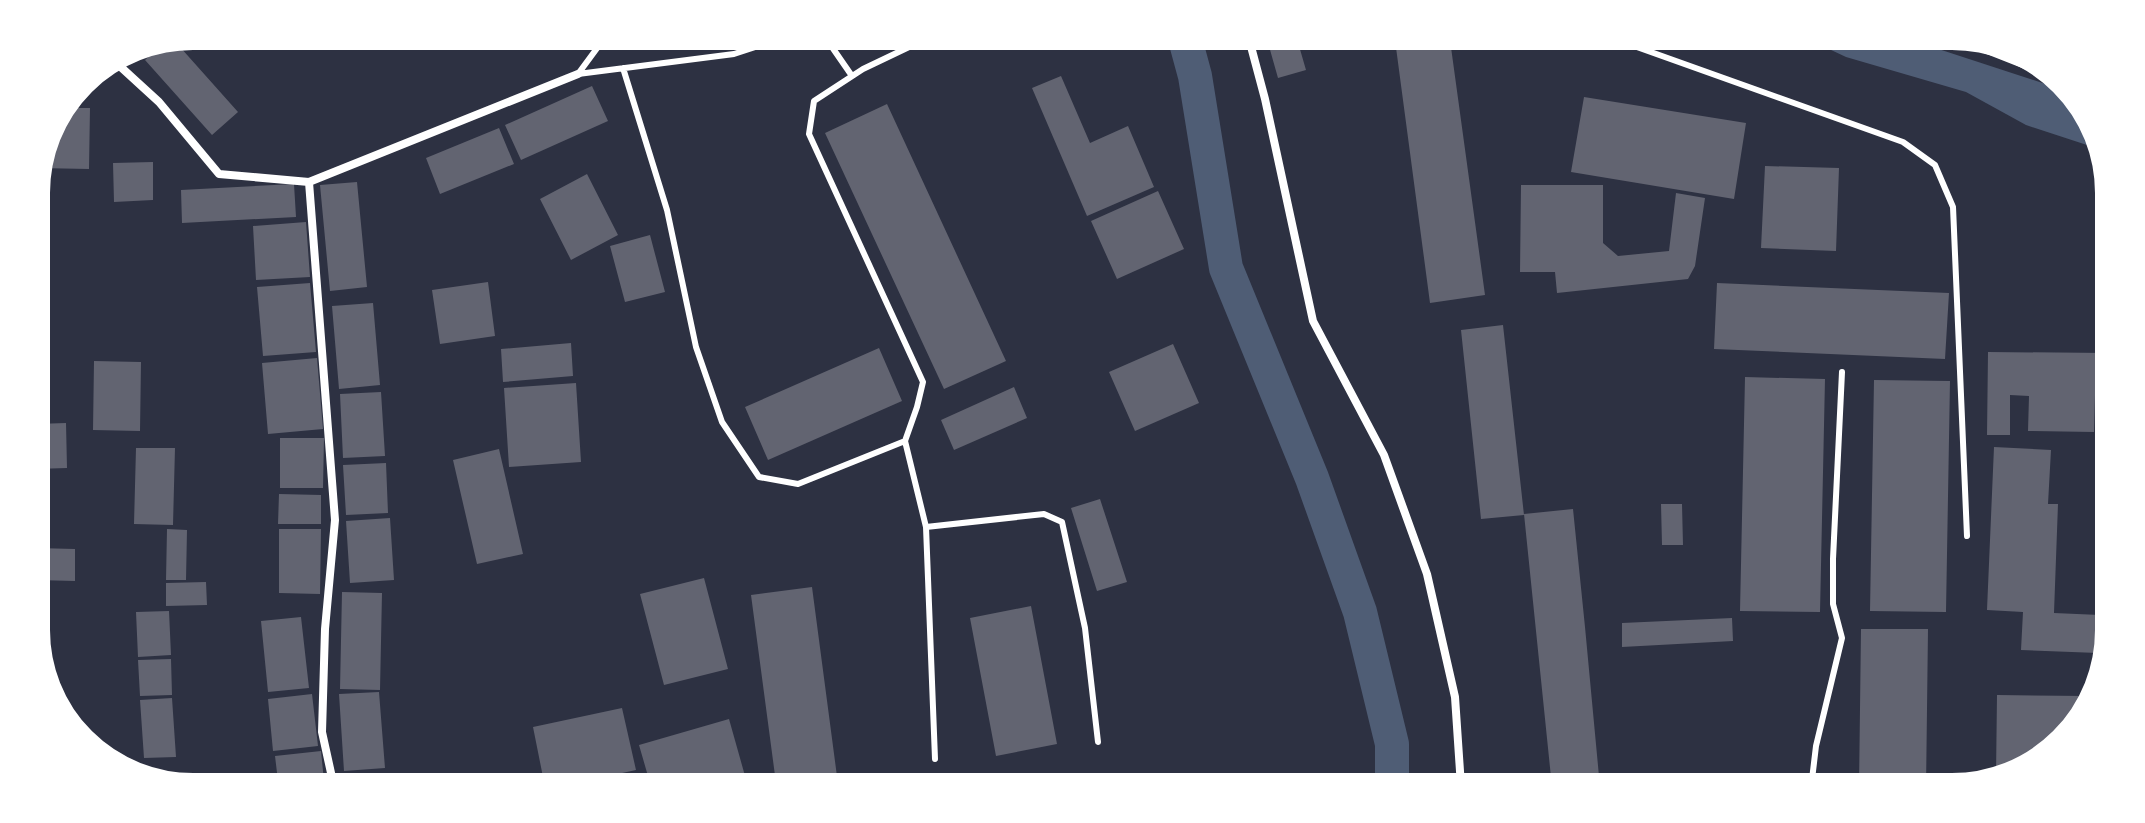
<svg xmlns="http://www.w3.org/2000/svg" width="2145" height="823" viewBox="0 0 2145 823" font-family="Raleway,sans-serif">
<rect width="100%" height="100%" fill="#2d3142"/>
<path fill="#4f5d75" d="M1812 41 1917 42 2070 92 2073 91 2097 144 2090 146 2026 125 1966 92 1846 57Z"/>
<g fill="none" stroke-linecap="round" stroke-linejoin="round">
<path stroke="#4f5d75" stroke-width="34" d="M1185 39 1195 76 1226 268 1312 478 1360 612 1392 744V786"/>
</g>
<path fill="#626471" d="M193 34H252V40H180V37Z
M172 38 238 112 212 135 145 60 168 39Z
M1267 39H1297L1306 70 1278 78Z
M1395 40H1450L1485 295 1430 303Z
M1061 76 1090 143 1128 126 1154 187 1087 216 1032 88Z
M592 86 608 121 521 160 505 125Z
M1584 97 1746 123 1734 199 1571 172Z
M887 104 1006 361 944 389 825 133Z
M62 108H90L89 169 38 168 51 122Z
M499 128 514 164 440 194 426 158Z
M153 162V200L114 202 113 163Z
M1765 166 1839 168 1836 251 1761 248Z
M587 174 618 235 571 260 540 199Z
M357 182 367 287 330 291 320 185Z
M294 184 296 217 182 223 181 190Z
M1521 185H1603V243L1618 256 1669 251 1676 193 1705 198 1695 266 1688 279 1557 293 1555 272H1520Z
M1158 191 1184 249 1117 279 1091 221Z
M306 222 310 277 256 280 253 226Z
M650 235 665 292 625 302 610 246Z
M488 282 495 336 440 344 432 290Z
M310 283 316 352 263 356 257 287Z
M1717 283 1949 293 1945 359 1714 349Z
M373 303 380 385 339 389 332 306Z
M1503 325 1524 515 1481 519 1461 330Z
M571 343 573 376 503 382 501 349Z
M1173 344 1199 403 1135 431 1109 372Z
M879 348 902 401 768 460 745 407Z
M1988 352 2107 353V396H2095L2094 432 2028 431 2029 396 2010 395V435H1987Z
M317 358 323 429 268 434 262 363Z
M94 361 141 362 140 431 93 430Z
M1745 377 1825 379 1820 612 1740 611Z
M1874 380 1950 381 1946 612 1870 611Z
M576 383 581 462 509 467 504 388Z
M1014 387 1027 418 954 450 941 420Z
M381 392 385 456 343 458 340 394Z
M66 423 67 468 36 469V424Z
M280 438H324L323 488H280Z
M1994 447 2051 450 2048 504H2058L2054 613 2100 615 2098 653 2021 650 2023 612 1987 610Z
M136 448H175L173 525 134 524Z
M499 449 523 554 477 564 453 460Z
M386 463 388 513 346 515 343 465Z
M36 492H43V525H36Z
M279 494 321 495V524H278Z
M1100 499 1127 582 1097 591 1071 508Z
M1661 504H1682L1683 545H1662Z
M1573 509 1585 627 1600 787H1552L1524 514Z
M390 518 394 580 350 583 346 521Z
M167 529 187 530 186 580H166Z
M279 529H321L320 594 279 593Z
M36 548 75 549V581L37 580Z
M704 578 728 669 664 685 640 594Z
M206 582 207 605 166 606V583Z
M812 587 838 784 776 783 751 595Z
M342 592 382 593 380 690 340 689Z
M1031 606 1057 744 996 756 970 618Z
M169 611 171 655 138 657 136 612Z
M301 617 309 688 268 692 261 621Z
M1732 618 1733 641 1622 647V623Z
M1861 629H1928L1926 789 1859 788Z
M171 659 172 695 140 696 138 660Z
M379 692 385 768 344 771 339 694Z
M312 694 318 746 273 751 268 699Z
M1997 695 2087 696V702L2048 756 1996 776Z
M172 698 176 757 144 758 140 700Z
M622 708 636 770 576 783 544 782 533 727Z
M729 719 747 783H650L639 745Z
M321 751 324 781H278L275 756Z
M384 773 385 782H347V777Z"/>
<g fill="none" stroke-linecap="round" stroke-linejoin="round">
<path stroke="#fff" stroke-width="6" d="M825 37 852 76
M1620 41 1903 142 1935 165 1953 207 1967 536
M1964 42 2030 68 2043 69
M623 68 667 210 696 347 722 422 759 477 798 484 905 441 917 407 923 382 809 134 814 101 863 69 930 37
M578 74 734 54 786 37
M578 74 606 36
M905 441 926 527 935 759
M926 527 1044 514 1062 522 1085 628 1098 742
M1811 788 1816 746 1842 638 1833 604V559L1842 372"/>
<path stroke="#fff" stroke-width="8" d="M1249 39 1265 99 1313 321 1384 455 1427 574 1455 697 1461 786
M112 59 159 102 219 174 309 182 578 74
M309 182 335 520 325 629 322 732 333 782"/>
</g>
<path d="M0 0H2145V823H0ZM193 48H1952A145 145 0 0 1 2097 193V630A145 145 0 0 1 1952 775H193A145 145 0 0 1 48 630V193A145 145 0 0 1 193 48Z" fill="#fff" fill-rule="evenodd"/>
<path fill="none" stroke="#fff" stroke-width="4" d="M193 48H1952A145 145 0 0 1 2097 193V630A145 145 0 0 1 1952 775H193A145 145 0 0 1 48 630V193A145 145 0 0 1 193 48Z"/>
</svg>
